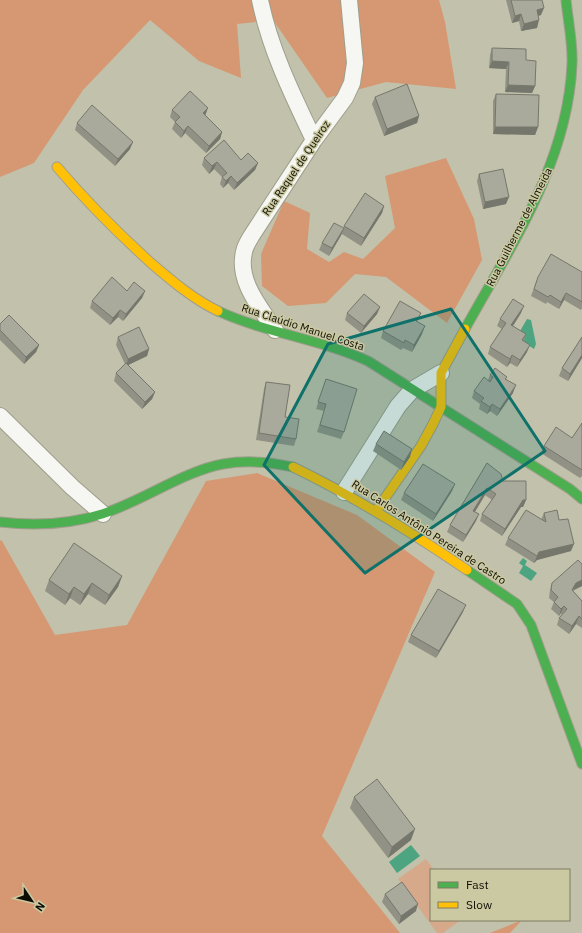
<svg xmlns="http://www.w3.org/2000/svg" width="582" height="933" viewBox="0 0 582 933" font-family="'IBM Plex Sans',sans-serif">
<rect width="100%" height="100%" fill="#c2c1ab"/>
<path fill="#d6a98b" d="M426 859 434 870H431V920H461L443 933H437L398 879Z"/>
<path fill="#d59872" d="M0 0H439L445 22 456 89 386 82 327 98 273 20 237 24 241 78 199 61 150 20 83 90 34 163 0 177Z
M446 158 474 219 482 260 447 323 386 277 355 274 326 303 288 306 262 286 261 254 284 201 310 213 307 249 329 262 344 252 363 259 395 228 385 176Z
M257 473 357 515 435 572 322 836 400 933H0V540L2 541 55 635 127 625 206 481Z
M522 920 510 933H490Z"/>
<path fill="#4ca480" d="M527 319 531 320 536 344 534 349 525 343 520 331Z
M523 558 527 561 525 565 537 573 531 581 519 573 523 566 519 563Z
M411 845 420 856 397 873 389 862Z"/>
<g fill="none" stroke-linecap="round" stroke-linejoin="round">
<g stroke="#9f9e8d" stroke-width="18">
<path id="street" d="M260 0C270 49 292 94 314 140
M275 330C260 307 237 281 244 252 245 246 249 240 252 235L314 140 345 98 352 83 355 63 349 0
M0 416 72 487 103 514
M344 492 398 406 412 390 441 373"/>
</g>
<g stroke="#9f9e8d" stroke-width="11">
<path id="fast" d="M218 311C266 333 320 339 368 361L570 489 582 499
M465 329C511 246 568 162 572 64 573 43 568 21 566 0
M0 522C35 526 68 525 102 514 141 502 184 471 223 464 245 460 270 462 293 467
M467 570 517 604 531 625 582 764"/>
</g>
<g stroke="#9f9e8d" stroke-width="11">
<path id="slow" d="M57 167C86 201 118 233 151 263 172 281 193 299 218 311
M293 467C355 497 410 531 467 570
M376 511 421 446 433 424 441 407V373L465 329"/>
</g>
<use href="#street" stroke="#f6f6f2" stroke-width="16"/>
<use href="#fast" stroke="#4caf50" stroke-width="9"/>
<use href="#slow" stroke="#ffc107" stroke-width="9"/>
</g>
<path fill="#919285" d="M506 0H542L541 15 538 16 537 28 521 31 519 21 512 23Z
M492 48 526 60 535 86 532 93 505 92 506 69 489 68 490 55Z
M496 94 538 127 535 135 493 134V101Z
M375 97 419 116 417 123 384 136 372 104Z
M172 110 205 116 222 132 220 139 206 153 185 133 181 138 172 129 175 122 170 117Z
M77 123 130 149 115 166 75 130Z
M204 158 241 160 258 163 255 170 234 190 228 183 223 188 220 184 222 177 214 169 209 174 202 165Z
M479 174 506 204 483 209 477 181Z
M384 206 382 213 361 246 342 234 329 256 319 250 322 243 343 228 344 226Z
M582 272V308L581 310 564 300 559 309 547 302 546 304 531 296 538 277Z
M127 291H145L142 298 123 321 118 317 110 325 90 308 92 301Z
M380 307 377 314 361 333 345 320 347 313Z
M521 313 513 326 526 334 524 341 527 352 517 367 510 363 507 367 488 354 490 347 502 329 497 326 500 319Z
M418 320 417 322 422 334 412 352 403 348 401 350 381 338 383 331Z
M0 324 39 345 36 352 24 364 0 340Z
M118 337 149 349 147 356 128 365 155 392 152 399 142 409 114 381 116 373 125 364 116 345Z
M582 337V358L568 381 559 376 562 368Z
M490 375 507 377 506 379 513 393 497 416 490 411 487 414 479 409 480 404 472 398 474 391 488 380Z
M326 379 344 432 341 439 317 432 324 411 316 409Z
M266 382 296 439 294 446 256 440 264 389Z
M582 423V476L580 478 541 453 544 446 572 438Z
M376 444 410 457 401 470 373 451Z
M487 463 503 481 526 500 523 507H521L502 536 480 521 482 514 492 500 485 495 475 512 476 521 463 542 447 532 450 525Z
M452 491 433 521 401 500 404 493Z
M544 513 559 520 571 551 537 560 534 563 505 545 508 538 541 520Z
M582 564V586L573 591 582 601V628L576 624 569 634 557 625 559 618 562 615 561 613 559 616 551 609 554 602 549 598 550 590 552 583Z
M122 576 118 587 105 605 88 594 80 605 70 598 65 605 45 591 49 580Z
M463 612 436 658 408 642 411 635Z
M354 797 411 840 388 858 350 808Z
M385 894 416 911 399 924 382 902Z"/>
<path fill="#76776c" d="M544 8 541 15 534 17 537 10Z
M521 14 519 21 512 23 515 16Z
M539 20 537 28 521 31 524 24Z
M492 61 509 62 506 69 489 68Z
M508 85 535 86 532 93 505 92Z
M208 108 205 116 203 113Z
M419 116 417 123 384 136 387 129Z
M188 126 185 133 181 138 184 131Z
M495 127H538L535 135 493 134Z
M222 132 220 139 206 153 209 146Z
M133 142 130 149 115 166 118 159Z
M217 162 214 169 209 174 212 166Z
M258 163 255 170 234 190 237 183Z
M231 176 228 183 223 188 226 181Z
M509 197 506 204 483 209 485 202Z
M384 206 382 213 361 246 364 238Z
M344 228 341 235 329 256 332 248Z
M145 291 142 298 123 321 126 314Z
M566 293 564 300 559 309 561 302Z
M524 306 521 313 509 332 511 325Z
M380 307 377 314 361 333 364 326Z
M120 310 118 317 110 325 113 318Z
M425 326 422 334 412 352 414 345Z
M39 345 36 352 24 364 26 357Z
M530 345 527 352 517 367 520 360Z
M149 349 147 356 126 366 128 359Z
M512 355 510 363 507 367 510 359Z
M582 355V358L568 381 570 374Z
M516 385 513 393 497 416 500 409Z
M155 392 152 399 142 409 145 402Z
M492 404 490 411 487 414 490 407Z
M412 449 410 457 401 470 404 462Z
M455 484 452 491 433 521 436 514Z
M487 488 485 495 471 518 473 511Z
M523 500H526L523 507H521L502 536 505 529Z
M479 514 476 521 463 542 466 535Z
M574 544 571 551 537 560 534 563 537 556 539 552Z
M122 576 118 587 105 605 109 595Z
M582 580V586L573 590 569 597 572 590 576 583Z
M92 583 88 594 80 605 84 594Z
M74 587 70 598 65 605 69 594Z
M466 605 463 612 436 658 439 651Z
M564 606 561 613 559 616 561 609Z
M579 616 576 624 569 634 572 626Z
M415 829 411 840 388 858 392 847Z
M418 904 416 911 399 924 401 916Z"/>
<path fill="#a9aa9b" stroke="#76776c" d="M511 0H542L544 8 537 10 539 20 524 24 521 14 515 16Z
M492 48 526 49V60L536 61 535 86 508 85 509 62 492 61Z
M407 84 419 116 387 129 375 97Z
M190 91 208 108 203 113 222 132 209 146 188 126 184 131 175 122 180 117 172 110Z
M496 94 539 95 538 127H495Z
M92 105 133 142 118 159 77 123Z
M224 140 241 160 248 153 258 163 237 183 231 176 226 181 222 177 227 173 217 162 212 166 204 158Z
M503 169 509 197 485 202 479 174Z
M365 193 384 206 364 238 344 226Z
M334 223 344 228 332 248 322 243Z
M551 254 582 272V302L566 293 561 302 550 295 548 297 534 289 538 277Z
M112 277 127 291 134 282 145 291 126 314 120 310 113 318 92 301Z
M364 294 380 307 364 326 347 313Z
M513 299 524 306 511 325 526 334 522 340 530 345 520 360 512 355 510 359 490 347 506 323 500 319Z
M400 301 421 313 416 321 425 326 414 345 405 340 404 343 383 331Z
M9 315 39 345 26 357 0 330V324Z
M139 327 149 349 128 359 118 337Z
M582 337V355L570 374 562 368Z
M126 363 155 392 145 402 116 373Z
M495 368 507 377 505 379 516 385 500 409 492 404 490 407 481 401 484 398 474 391 484 377 490 382 493 377 490 375Z
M326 379 357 389 344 432 320 425 326 404 318 402Z
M266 382 290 385 285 417 299 419 296 439 259 433Z
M582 423V470L544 446 556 427 572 438Z
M384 431 412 449 404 462 376 444Z
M487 463 501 474 503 481H526V500H523L505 529 482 514 496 494 487 488 473 511 479 514 466 535 450 525Z
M423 464 455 484 436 514 404 493Z
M526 510 546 522 544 513 557 510 559 520 568 519 574 544 539 552 537 556 508 538Z
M74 543 122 576 109 595 92 583 84 594 74 587 69 594 49 580Z
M578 560 582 564V580L576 583 572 590 582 601V619L579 616 572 626 559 618 567 609 564 606 561 609 554 602 558 597 551 590 552 583Z
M438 589 466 605 439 651 411 635Z
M377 779 415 829 392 847 354 797Z
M402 882 418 904 401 916 385 894Z"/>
<path fill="#0f7169" fill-opacity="0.2" stroke="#0f7169" stroke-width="3" stroke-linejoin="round" d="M451 309 545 451 365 573 264 465 328 344Z"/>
<g text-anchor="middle" stroke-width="3" stroke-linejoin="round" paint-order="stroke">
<g font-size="11" fill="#0d0c02" stroke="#cbc9a2">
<text transform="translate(296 168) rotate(-56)" y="4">Rua Raquel de Queiroz</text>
<text transform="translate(519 227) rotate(-63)" y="4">Rua Guilherme de Almeida</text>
<text transform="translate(303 327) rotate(18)" y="4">Rua Claúdio Manuel Costa</text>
<text transform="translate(429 532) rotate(33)" y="4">Rua Carlos Antônio Pereira de Castro</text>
</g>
</g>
<rect x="430" y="869" width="140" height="52" fill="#cbc9a2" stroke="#7f7d62"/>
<rect x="438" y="882" width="20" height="6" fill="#4caf50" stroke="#7f7d62"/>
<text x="466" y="889" font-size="12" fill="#0d0c02">Fast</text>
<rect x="438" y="902" width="20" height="6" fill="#ffc107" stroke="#7f7d62"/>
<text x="466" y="909" font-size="12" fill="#0d0c02">Slow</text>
<g transform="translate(32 901) rotate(125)" stroke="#cbc9a2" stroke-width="3" paint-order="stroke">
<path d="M0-3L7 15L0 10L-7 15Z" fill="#0d0c02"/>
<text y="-6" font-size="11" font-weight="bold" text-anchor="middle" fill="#0d0c02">N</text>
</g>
</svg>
